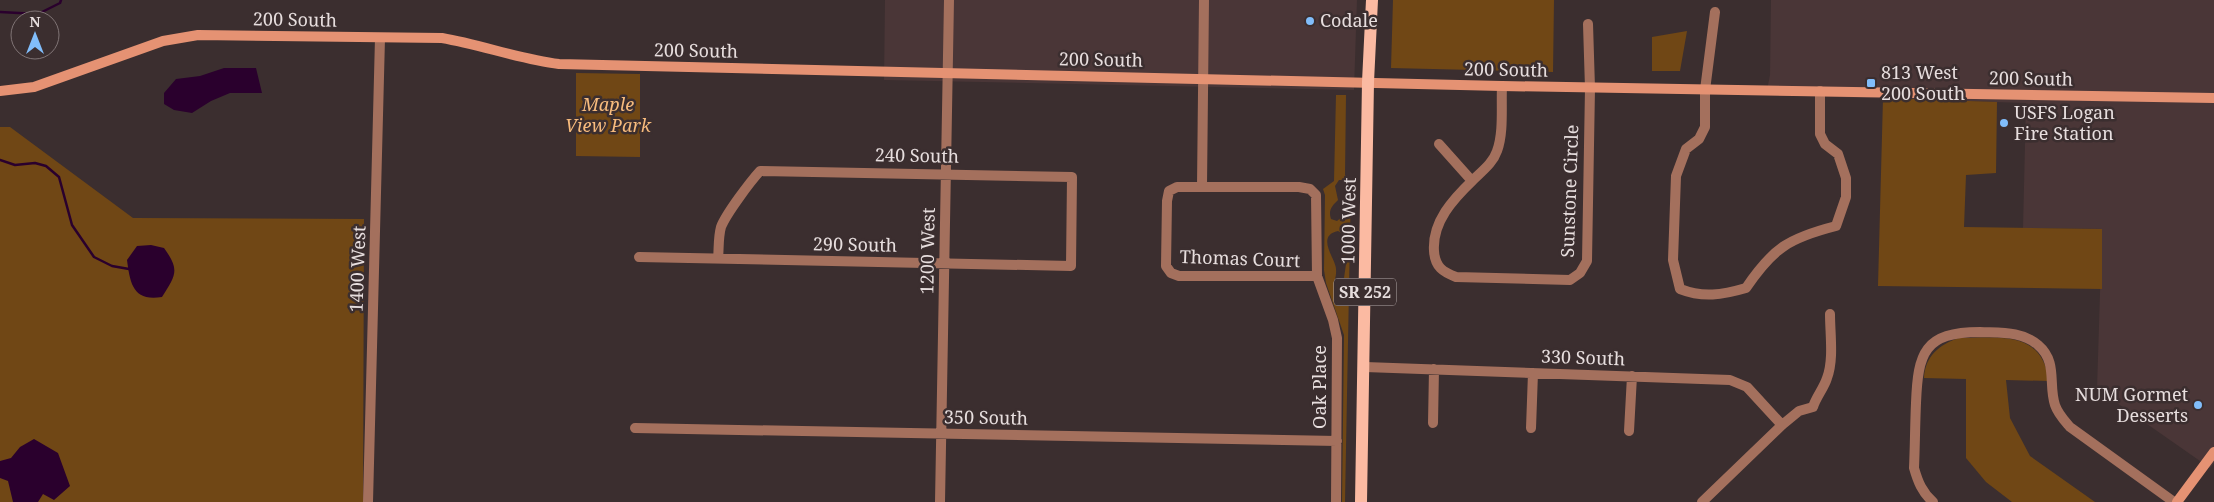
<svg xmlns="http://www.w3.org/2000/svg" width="2214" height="502" viewBox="0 0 2214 502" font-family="'Noto Serif',serif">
<rect width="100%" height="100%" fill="#3b2e2f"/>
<path fill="#4a3637" d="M885 0H1357L1354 90 884 80Z
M1771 0H2214V463L2210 468 2097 389 2102 229 2023 228 2026 103 1766 95 1770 75Z"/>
<path fill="#704715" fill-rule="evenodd" d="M1393 0H1554L1553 72 1391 68Z
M1687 31 1680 71H1652V37Z
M576 73 640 74V157L576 156Z
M1336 95H1346L1345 175 1351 183 1345 502H1342L1344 335 1326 283 1324 270 1325 195 1323 189 1334 181ZM1339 180H1345L1347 183C1347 196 1349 213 1337 221L1331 219C1328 210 1332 206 1338 200L1335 186ZM1338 231 1343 234 1341 248 1346 264 1342 292 1339 294 1336 293C1331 282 1337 280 1336 269 1336 259 1315 236 1338 231Z
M1883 98 1997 102 1996 173 1966 175 1964 227 2102 229V289L1878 286Z
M0 127H10L133 218 364 219 363 502H0Z
M1959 338C2000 338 2042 330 2049 381L2006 380 2010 418 2030 456 2095 502H2012L1986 482 1966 458V379L1924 378C1925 356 1940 344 1959 338Z"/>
<path fill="#2a002d" d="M224 68H256L262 93H230L211 101 192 113 174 110 164 104V93L176 79 200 76Z
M151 245 164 248C180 270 176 275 162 297 133 302 130 283 127 260L137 246Z
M34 439 58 453 70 486 54 500 43 494 38 502H13L8 481 0 478V461L11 458 20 447Z"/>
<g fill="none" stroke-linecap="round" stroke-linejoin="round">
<path stroke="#2a002d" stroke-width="2.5" d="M0 12 38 14 60 3 61 0
M0 160 15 165 35 163 46 166 59 177 72 225 94 257 112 266 129 269"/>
<path stroke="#a4705d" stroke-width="10" d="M1715 12 1705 90V127L1699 139 1686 149 1676 176 1673 260 1680 289C1703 298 1722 295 1746 288 1773 248 1789 238 1836 226L1846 197V178L1838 154 1825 144 1820 134V91
M1502 86C1501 106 1504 132 1497 151 1493 163 1482 171 1473 180 1453 199 1432 222 1434 251 1435 267 1443 272 1456 277L1570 280 1580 273 1587 261 1590 88 1588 24
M1439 144 1472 181
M1202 186 1204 0
M1177 187H1299L1310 189 1316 195 1317 276H1179L1171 273 1166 266 1167 201 1169 191Z
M639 257C783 261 927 262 1071 266L1072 177 760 171C750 182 726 214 721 227 718 238 719 249 718 259
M1317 276 1333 320 1337 338 1336 502
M1365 367 1730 380 1747 387 1782 425
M1433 423 1434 369
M635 428 1337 441
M1531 428 1533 373
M1629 431 1632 376
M368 502 380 38
M940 502 949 0
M1702 502 1782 425 1799 411 1813 407C1816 397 1824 388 1827 378 1834 360 1830 334 1830 314
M1933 502C1922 492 1918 482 1914 468 1915 446 1915 425 1916 403 1918 353 1924 332 1980 332 2000 333 2022 331 2038 345 2058 362 2048 384 2055 405 2058 414 2064 420 2070 427L2174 502"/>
<path stroke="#e59273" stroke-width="10" d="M0 91 34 87 163 41 198 35 442 38C482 45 519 59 559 64L1502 86 2214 98
M2177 502 2214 452"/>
<path stroke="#fbbaa2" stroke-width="12" d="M1361 502 1368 82 1372 0"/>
</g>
<g fill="#81bdfa" stroke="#3b2e2f" stroke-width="2">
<circle cx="1310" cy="21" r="5"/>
<rect x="1866" y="78" width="10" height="10" rx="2.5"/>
<circle cx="2004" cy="123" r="5"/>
<circle cx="2198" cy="405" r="5"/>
</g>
<g text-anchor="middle" stroke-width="5" stroke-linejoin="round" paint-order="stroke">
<rect fill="#3b2e2f" stroke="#b3a9aa" stroke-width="1" x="1334" y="278.5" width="62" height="27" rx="4"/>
<g font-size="16" font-weight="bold" fill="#e7dede">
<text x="1365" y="298">SR 252</text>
</g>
<g font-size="18" fill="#e7dede" stroke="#3b2e2f">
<text transform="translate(295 20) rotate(1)" y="6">200 South</text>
<text transform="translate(696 51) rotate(1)" y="6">200 South</text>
<text transform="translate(1101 60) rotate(1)" y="6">200 South</text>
<text transform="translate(1506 70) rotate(1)" y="6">200 South</text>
<text transform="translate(2031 79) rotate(1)" y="6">200 South</text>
<text transform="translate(917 156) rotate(1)" y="6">240 South</text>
<text transform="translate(1570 191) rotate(-88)" y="6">Sunstone Circle</text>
<text transform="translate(1349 221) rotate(-89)" y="6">1000 West</text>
<text transform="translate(855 245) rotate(1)" y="6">290 South</text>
<text transform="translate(928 251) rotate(-89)" y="6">1200 West</text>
<text transform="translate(1240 259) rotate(2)" y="6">Thomas Court</text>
<text transform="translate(358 269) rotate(-88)" y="6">1400 West</text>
<text transform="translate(1583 358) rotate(2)" y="6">330 South</text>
<text transform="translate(1320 387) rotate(-90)" y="6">Oak Place</text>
<text transform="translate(986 418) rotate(1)" y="6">350 South</text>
</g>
<g font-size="18" fill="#e7dede" stroke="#3b2e2f" text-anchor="start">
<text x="1320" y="27">Codale</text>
<text x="1881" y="79">813 West<tspan x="1881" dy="21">200 South</tspan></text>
<text x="2014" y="119">USFS Logan<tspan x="2014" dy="21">Fire Station</tspan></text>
<text x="2188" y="401" text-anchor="end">NUM Gormet<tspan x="2188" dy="21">Desserts</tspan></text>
</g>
<g font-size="18" font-style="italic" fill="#f7bb7d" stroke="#3b2e2f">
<text x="608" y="111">Maple<tspan x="608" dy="21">View Park</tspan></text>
</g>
</g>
<g transform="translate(35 35)"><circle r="24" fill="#3b2e2f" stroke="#807475"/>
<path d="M0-4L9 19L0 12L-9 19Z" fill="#81bdfa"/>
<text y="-8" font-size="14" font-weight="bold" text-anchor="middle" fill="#e7dede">N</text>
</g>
</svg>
